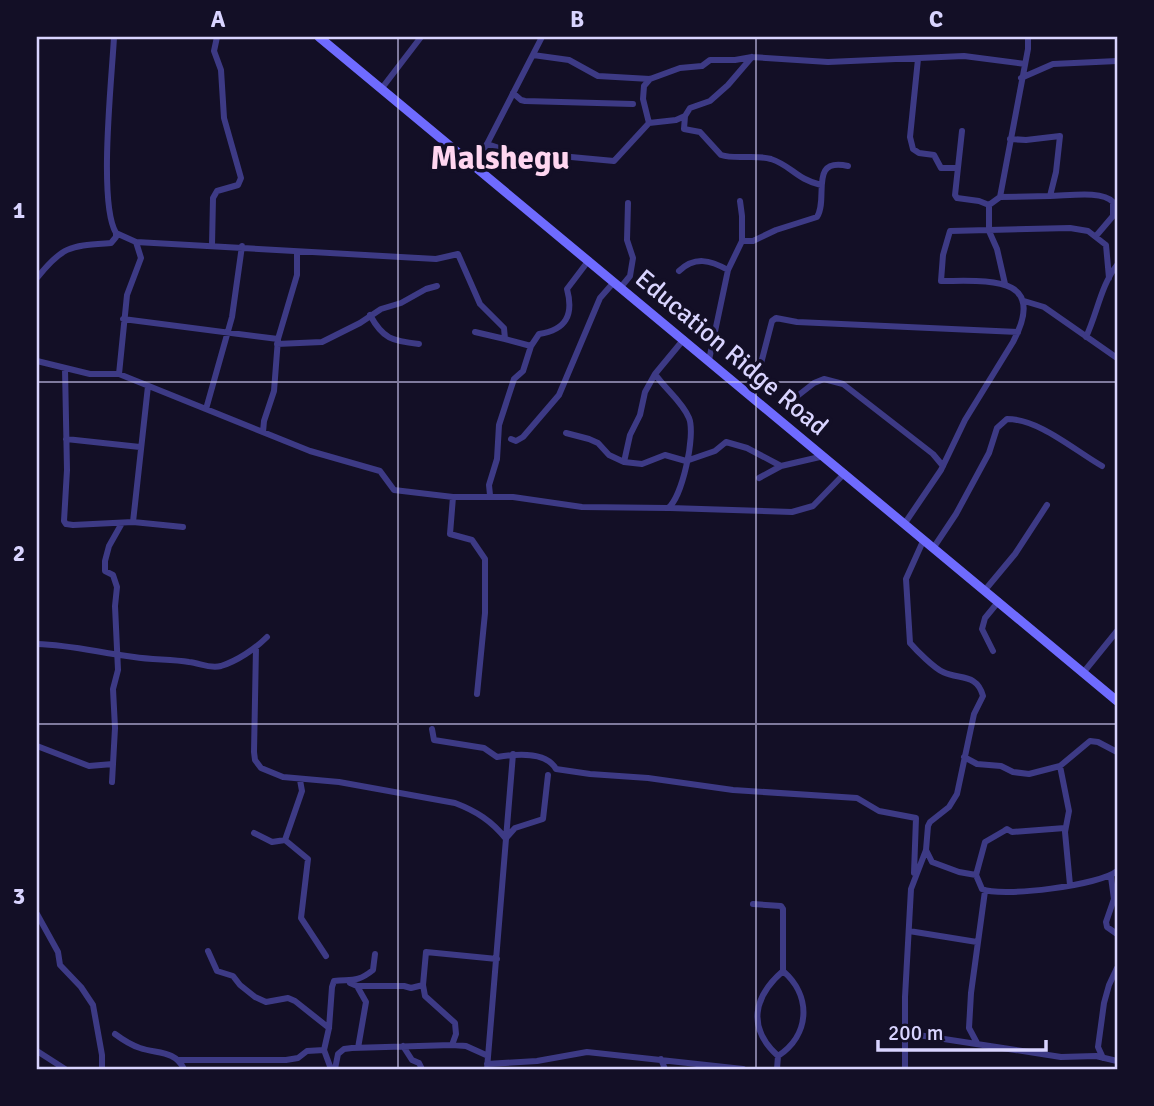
<svg xmlns="http://www.w3.org/2000/svg" width="1154" height="1106" viewBox="0 0 1154 1106" font-family="Signika,sans-serif">
<rect width="100%" height="100%" fill="#130f26"/>
<g fill="none" stroke-linecap="round" stroke-linejoin="round">
<path stroke="#3d3a85" stroke-width="6" d="M533 55 569 60 598 76 650 79 680 68 702 66 710 60H735L752 57 828 62 964 56 1025 64
M918 59 910 137 913 149 919 153 934 155 941 168H956
M1021 78 1053 64 1117 61
M382 88 421 37
M513 93 521 100 525 101 633 104
M685 116 684 129 700 132 721 155C737 160 754 154 771 159 792 166 796 179 821 185
M649 123 643 99 644 86 650 79
M962 131 955 195 957 198 979 201 989 205
M487 144 523 156 571 157 614 161 649 123 676 120 685 116 690 108 710 101 728 85 752 57
M473 164 487 144 542 37
M1050 196C1067 196 1102 190 1113 202V216L1096 236
M1000 197 1050 196 1056 172 1060 136 1026 140 1010 139
M742 241H753L776 230 817 217C829 198 808 157 848 166
M136 242 436 259 458 254 480 304 504 328 505 339 531 346
M212 245 213 198 217 191 238 185 241 178 224 118 221 70 214 51 217 37
M679 271C695 256 710 260 728 270
M37 278C63 245 71 246 111 243L116 237V233
M1005 284 997 249 989 231V205L1000 197 1028 49V37
M621 287 630 276 633 258 627 240 628 203
M1024 301 1044 307 1117 358
M370 315C383 339 392 341 419 344
M123 319 278 339
M475 332 505 339
M1086 337C1097 314 1101 285 1117 265
M277 344 322 342 360 323 381 309 401 303 426 289 437 286
M709 360 728 270 742 241V216L740 201
M37 361 90 374H119L127 295 141 258 136 242 116 233C98 203 112 77 114 37
M65 369 67 470 64 521 66 524 73 525 133 522 183 527
M759 371 772 321 776 318 797 322 1018 332
M119 374 310 451 380 471 394 490 453 497H513L582 507 668 508C682 498 696 435 689 418 682 401 665 389 655 374L684 339
M791 401 814 383 824 379 843 384 933 454 943 466
M206 409 232 317 242 246
M263 432 264 421 274 391 278 339 297 275V252
M566 433 589 439 598 443 609 455 624 462 642 464 665 455 686 461 715 451 726 442 747 448 781 466 824 456
M66 439 140 447
M511 439 516 441 523 437 559 395 600 298 614 282
M624 462 630 435 640 415 645 392 655 374
M759 478 781 466
M490 495 489 485 497 459 499 425 514 379 523 371 531 346 539 334C566 330 574 315 567 289L589 260
M453 497 450 534 472 540 485 559V613L477 694
M670 508 792 512 813 506 845 473
M133 522 148 386
M905 523 941 470 965 420 1013 342C1049 274 987 281 941 281L943 255 950 231 1070 228 1088 231 1106 245 1109 278
M934 547 956 514 989 453 997 428 1007 419C1039 419 1074 450 1102 466
M985 590 1015 554 1047 505
M37 644C72 645 100 653 134 657 152 660 171 659 189 662 200 663 209 669 221 666 237 661 255 649 267 637
M256 647 254 752 255 760 261 768 283 777 339 782 455 803C476 811 492 821 506 839
M993 651 982 629 985 618 999 601
M1083 673 1117 631
M432 729 434 740 484 748 497 757C515 754 546 751 556 769L590 774 648 778 733 790 857 798 879 811 916 818 914 873
M37 746 89 766 113 764
M964 757 977 764 1001 766 1013 772 1029 774 1060 766 1090 741 1098 742 1117 752
M1060 766 1069 811 1065 832 1070 885
M300 780 302 791 285 840 308 859 301 918 326 956
M112 782 115 728 113 689 118 670 115 606 117 587 113 575 105 571V561L109 546 122 523
M254 833 272 842 285 840
M507 837 515 828 543 819 548 775
M926 850 932 862 959 872 976 875 982 889C1002 898 1101 885 1117 871
M976 875 985 842 1004 831 1007 829 1012 832 1065 828
M1111 877 1114 899 1106 922 1107 927 1117 934
M753 904 781 906 783 909V971C812 996 810 1035 778 1056L777 1069
M37 914 58 952 60 965 81 987 93 1005 102 1055V1069
M909 931 977 942
M208 951 217 971 233 976 240 985 255 997 266 1002 288 998 295 1001 329 1028
M350 983 357 986H404L411 988 423 985
M357 986 366 1002 358 1048
M905 1033 1061 1057 1096 1056 1117 1061
M115 1034C123 1040 131 1045 140 1048 157 1054 175 1050 184 1069
M977 1043 969 1028 971 993 985 891
M452 1045 456 1034 455 1023 425 996 423 985 426 952 497 959
M403 1046 412 1060 419 1063 422 1069
M37 1051 65 1069
M778 1056C747 1028 753 997 783 971
M1103 1058 1098 1047 1104 1003 1109 985 1117 968
M661 1059 665 1069
M178 1060H286L298 1058 307 1051 324 1050
M487 1064 537 1061 587 1052 743 1069
M331 1069 324 1050 329 1028 332 987 334 981C351 979 357 983 373 970L375 954
M335 1069 338 1054 344 1049 352 1048 452 1045 466 1046 486 1055
M487 1069 513 754
M905 1069V997L911 889 926 850 928 826 930 822 949 807 957 794 974 714 983 696C977 673 959 680 943 672 934 668 917 651 910 643L906 579 924 539"/>
<path stroke="#6f6bff" stroke-width="9" d="M319 37 1117 701"/>
</g>
<path fill="none" stroke="#d9d4ff" stroke-width="2" stroke-opacity="0.55" d="M398 37V1069M756 37V1069M37 382H1117M37 724H1117"/>
<g text-anchor="middle" stroke-width="7" stroke-linejoin="round" paint-order="stroke">
<g font-size="26" fill="#d9d4ff" stroke="#130f26">
<text transform="translate(732 352) rotate(40)" y="9">Education Ridge Road</text>
</g>
<g font-size="33" font-weight="bold" fill="#ffd6f0" stroke="#130f26">
<text x="500" y="169">Malshegu</text>
</g>
</g>
<rect width="1154" height="1106" fill="none" stroke="#130f26" stroke-width="77"/>
<path d="M878 1040v10h168v-10" fill="none" stroke="#d9d4ff" stroke-width="3.5"/>
<text x="888" y="1040" font-size="21" fill="#d9d4ff" stroke="#130f26" stroke-width="5" paint-order="stroke">200 m</text>
<rect x="38" y="38" width="1078" height="1030" fill="none" stroke="#d9d4ff" stroke-width="2.5"/>
<g font-size="23" text-anchor="middle" font-weight="bold" fill="#d9d4ff">
<text x="218" y="27">A</text>
<text x="577" y="27">B</text>
<text x="936" y="27">C</text>
<text x="19" y="218">1</text>
<text x="19" y="561">2</text>
<text x="19" y="904">3</text>
</g>
</svg>
